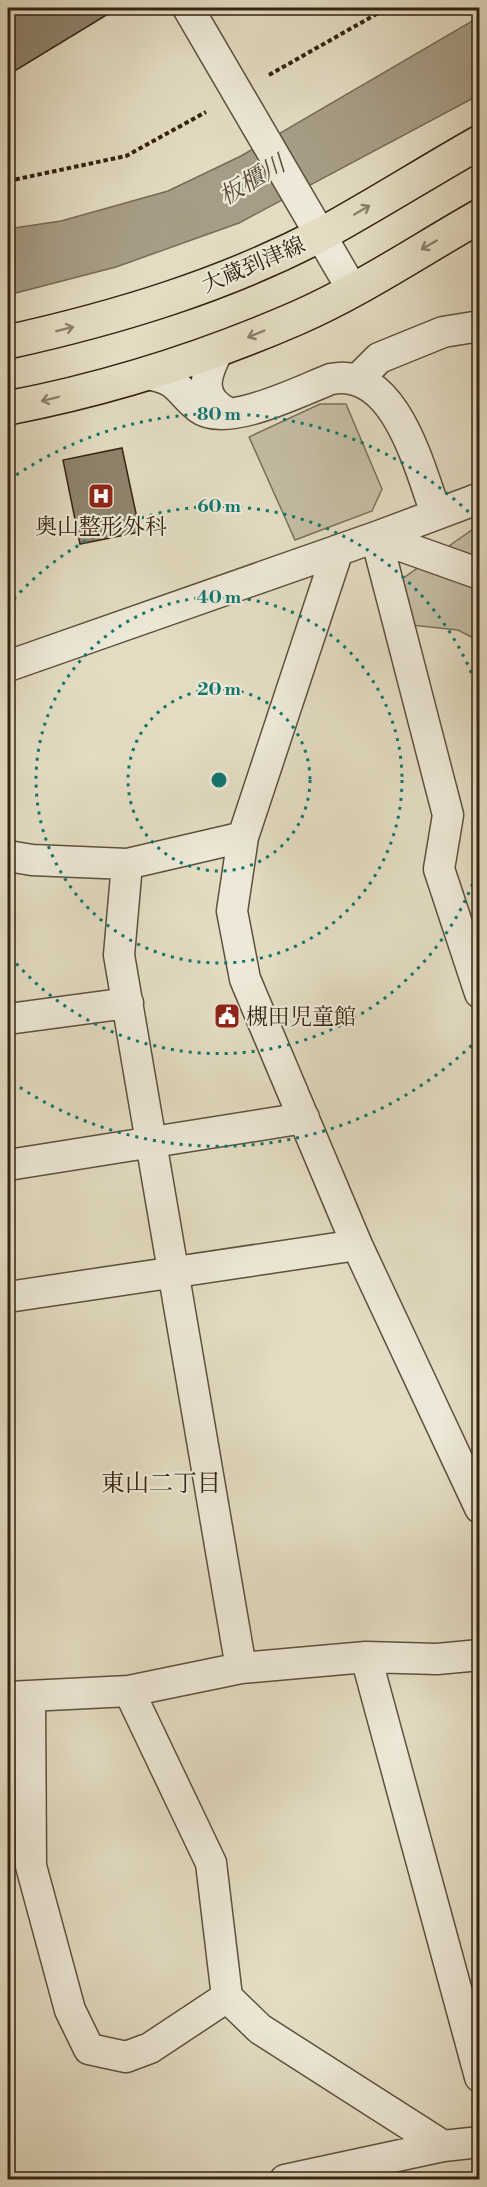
<svg xmlns="http://www.w3.org/2000/svg" width="487" height="2187" viewBox="0 0 487 2187" font-family="'Libre Bodoni','Noto Serif JP',serif">
<rect width="100%" height="100%" fill="#e3dcc2"/>
<filter id="stains"><feTurbulence type="fractalNoise" baseFrequency=".00333" numOctaves="4"/><feColorMatrix values="0 0 0 0 .2 0 0 0 0 .09 0 0 0 0 .02 0 0 0 .5 -.17"/></filter>
<radialGradient id="worn" r=".72"><stop offset=".6" stop-color="#630" stop-opacity="0"/><stop offset="1" stop-color="#630" stop-opacity=".3"/></radialGradient>
<path fill="#c5bda4" stroke="#7c705a" stroke-width="1.5" d="M320 404H346L382 489 372 511 295 540 249 437Z
M479 525V641L458 630 402 624V579Z"/>
<path fill="#a79d86" stroke="#786c57" stroke-width="1.5" d="M479 17V95L239 223 116 267 8 295V229L61 221 168 191 241 156Z"/>
<path fill="#8e836d" stroke="#322311" stroke-width="1.5" d="M8 8H118L8 75Z
M122 448 140 532 80 544 63 460Z"/>
<g fill="none" stroke-linecap="round" stroke-linejoin="round">
<g stroke="#5e513d" stroke-width="33">
<path id="minor" d="M188 8 352 289
M219 349C205 375 197 397 228 413
M147 374C181 380 176 390 199 408 226 429 302 390 331 379 395 366 419 467 436 513
M358 379 379 358 443 332 480 326
M376 537 448 815 439 869 480 993
M376 537 480 574
M338 550 243 837 232 911 245 979 357 1245 480 1508
M8 666 376 537 480 498
M8 856 32 860 127 864 243 837
M127 864 119 955 241 1668
M8 1019 128 1003
M8 1165 304 1118
M8 1297 357 1245
M366 1657 480 2077
M129 1691 211 1863 227 1997 260 2029 443 2146
M8 1697 129 1691 241 1668 366 1657 437 1659 480 1655
M30 1698 31 1866 70 2010 89 2049 126 2057 150 2048 227 1997
M285 2180 443 2146 480 2142"/>
</g>
<g stroke="#322311" stroke-width="36">
<path id="major" d="M8 342C116 318 223 286 322 234 375 205 427 172 480 142
M8 408C107 389 205 358 297 318 361 290 420 250 480 216"/>
</g>
<path stroke="#322311" stroke-width="4" stroke-dasharray="4.5 3" stroke-linecap="butt" d="M269 75 387 8
M8 181 126 156 206 112"/>
<use href="#minor" stroke="#ede8d7" stroke-width="30"/>
<use href="#major" stroke="#e3dcc2" stroke-width="33"/>
</g>
<defs><path id="oneway-shaft" d="M-6 0H5M1.5-3L5.5 0L1.5 3" fill="none" stroke-width="1.6" stroke-linecap="round" stroke-linejoin="round" transform="scale(1.5)"/></defs>
<g stroke="#8a806a">
<use href="#oneway-shaft" transform="translate(362 210) rotate(-30)"/>
<use href="#oneway-shaft" transform="translate(429 245) rotate(150)"/>
<use href="#oneway-shaft" transform="translate(65 329) rotate(-14)"/>
<use href="#oneway-shaft" transform="translate(256 334) rotate(158)"/>
<use href="#oneway-shaft" transform="translate(50 399) rotate(166)"/>
</g>
<g fill="none" stroke="#0f766e" stroke-width="3" stroke-dasharray="3 6">
<circle cx="219" cy="780" r="91"/>
<circle cx="219" cy="780" r="183"/>
<path d="M479 867A274 274 0 0 1 8 954M8 606A274 274 0 0 1 479 693"/>
<path d="M478 1039A366 366 0 0 1 9 1080M9 480A366 366 0 0 1 478 521"/>
</g>
<defs>
<g id="hospital-square" transform="scale(1.35)"><rect x="-9" y="-9" width="18" height="18" rx="4" fill="#8f2418" stroke="#ede8d7"/><path d="M-5-5h3v3.5h4V-5h3V5h-3V1.5h-4V5h-3Z" fill="#fff"/></g>
<g id="civic-square" transform="scale(1.35)"><rect x="-9" y="-9" width="18" height="18" rx="4" fill="#8f2418" stroke="#ede8d7"/><path d="M-.6-6.5H3V-4.5H.6V-3L4-1V1h2V6H-6V1h2V-1L-.6-3ZM-1.2 2.5V6h2.4V2.5Z" fill="#fff"/></g>
</defs>
<g fill-rule="evenodd">
<use href="#hospital-square" x="101" y="496"/>
<use href="#civic-square" x="227" y="1016"/>
</g>
<g text-anchor="middle" stroke-width="4.5" stroke-linejoin="round" paint-order="stroke">
<g font-size="22" fill="#322311" stroke="#ede8d7">
<text transform="translate(253 264) rotate(-23)" y="8">大蔵到津線</text>
</g>
<g font-size="22" fill="#322311" stroke="#ede8d7">
<text x="101" y="534">奥山整形外科</text>
<text x="246" y="1024" text-anchor="start">槻田児童館</text>
</g>
<g font-size="24" font-style="italic" fill="#5b4e3a" stroke="#ede8d7">
<text transform="translate(252 180) rotate(-31)" y="8">板櫃川</text>
</g>
<g font-size="24" fill="#322311" stroke="#ede8d7">
<text x="161" y="1491">東山二丁目</text>
</g>
</g>
<circle cx="219" cy="780" r="9" fill="#0f766e" stroke="#ede8d7" stroke-width="3"/>
<g font-size="18" text-anchor="middle" font-weight="bold" fill="#0f766e" stroke="#ede8d7" stroke-width="4.5" stroke-linejoin="round" paint-order="stroke">
<text x="219" y="420">80 m</text>
<text x="219" y="512">60 m</text>
<text x="219" y="603">40 m</text>
<text x="219" y="695">20 m</text>
</g>
<rect width="487" height="2187" fill="none" stroke="#e3dcc2" stroke-width="30"/>
<rect x="9" y="9" width="469" height="2169" fill="none" stroke="#322311" stroke-width="3"/>
<rect x="15" y="15" width="457" height="2157" fill="none" stroke="#322311" stroke-width="1.5"/>
<rect width="100%" height="100%" filter="url(#stains)"/>
<rect width="100%" height="100%" fill="url(#worn)"/>
</svg>
